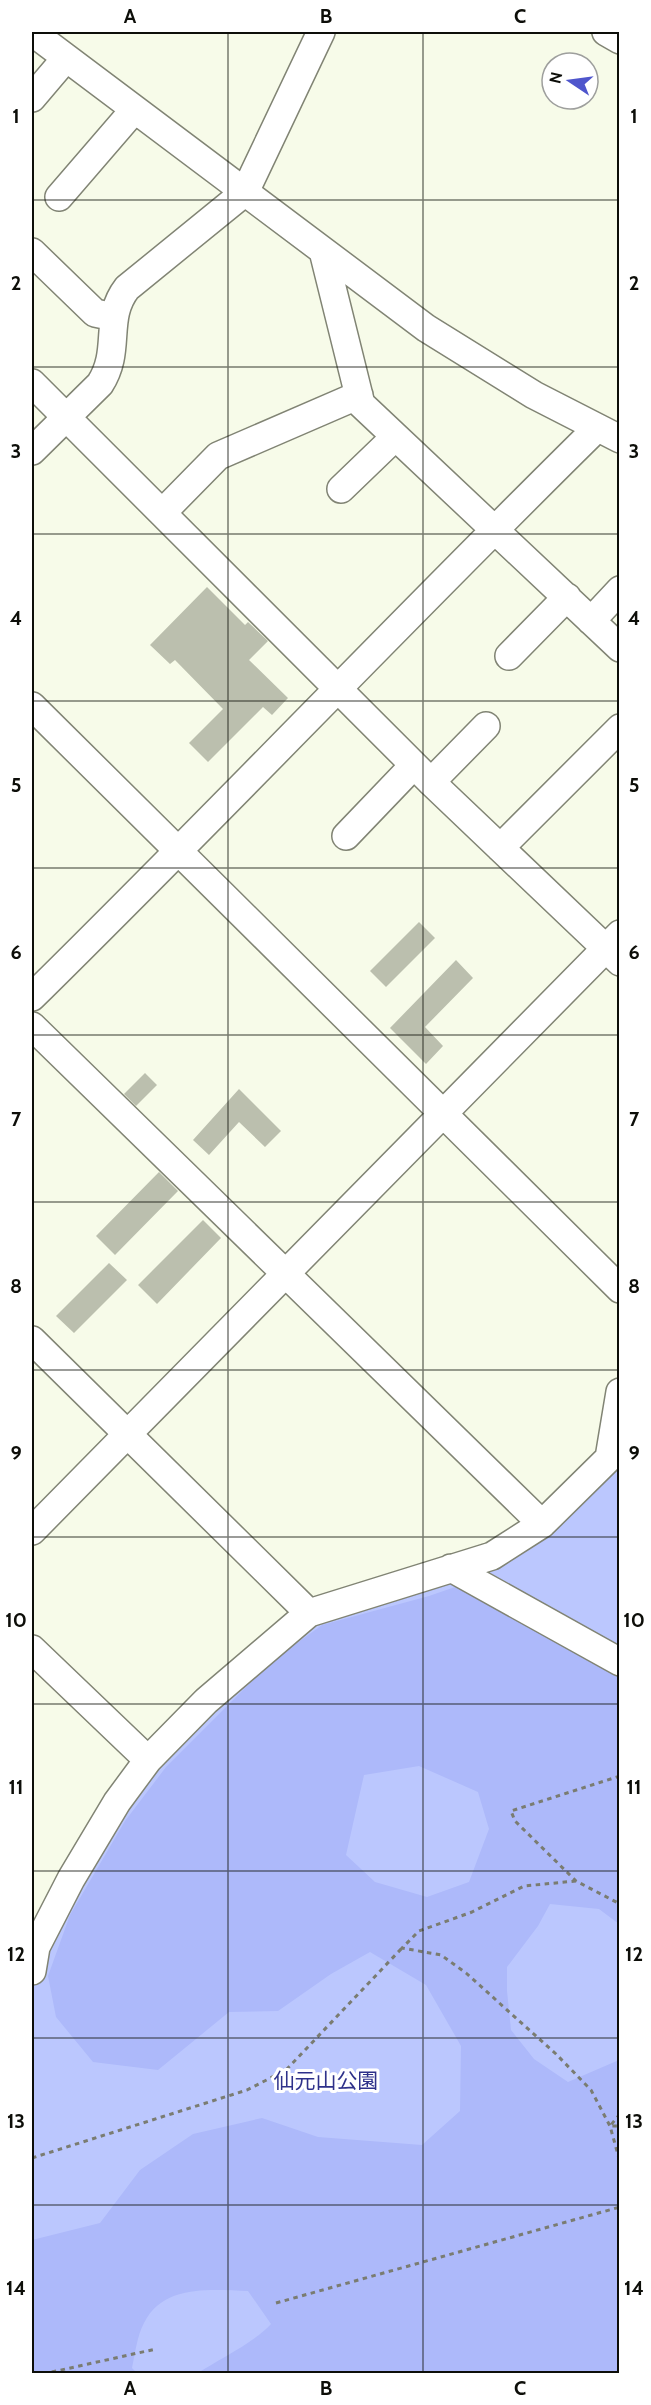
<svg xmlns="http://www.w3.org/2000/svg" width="651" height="2405" viewBox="0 0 651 2405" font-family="Cabin,'Noto Sans JP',sans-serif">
<rect width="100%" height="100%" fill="#f7fbe9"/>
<path fill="#bbc7fe" d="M619 1439V2373L32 2374 34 1984 44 1950 152 1763 317 1615 499 1560Z"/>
<path fill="#adb9fa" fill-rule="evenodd" d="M490 1575 619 1645V1924L599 1909 550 1904 538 1926 507 1967V1991L511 2030 534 2059 568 2082 619 2060V2373H198C219 2359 255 2342 271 2324L248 2291C210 2290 164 2284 144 2323 137 2336 135 2354 132 2368L137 2373H32V2240L100 2223 140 2170 193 2134 262 2118 318 2137 422 2145 460 2111 461 2046 426 1985 370 1952 331 1974 278 2011 229 2012 158 2070 93 2062 56 2017 48 1976 70 1915 125 1821 166 1767 271 1662 322 1625 429 1596ZM419 1766 478 1792 489 1829 469 1882 427 1897 375 1882 346 1855 364 1775Z"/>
<path fill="#bbbfae" d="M207 587 245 625 248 622 268 641 249 660 288 698 272 715 263 707 208 762 189 743 223 709 175 660 170 664 150 645Z
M419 922 435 938 386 987 370 971Z
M456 960 473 978 425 1027 443 1046 426 1064 390 1028Z
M145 1073 157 1085 136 1106 124 1094Z
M239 1089 281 1131 265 1147 239 1122 209 1155 193 1140Z
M159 1172 178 1191 115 1255 96 1236Z
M203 1220 221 1238 157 1304 138 1285Z
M109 1263 127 1280 74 1333 56 1316Z"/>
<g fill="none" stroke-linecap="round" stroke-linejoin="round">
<g stroke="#818474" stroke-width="30">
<path id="minor" d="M32 32 426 328 534 395 620 439
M606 32 620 40
M32 98 66 58
M59 197 134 110
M323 251 361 404 620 648
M32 252 95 313 114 317
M32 383 431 782 620 962
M32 451 100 384C122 350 103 319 127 288L245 192 321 32
M341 489 395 437
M163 512 218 456 359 395
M591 621 620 590
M509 656 567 597
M32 706 620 1289
M431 782 486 726
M346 836 414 765
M500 848 620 728
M32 997C222 810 406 616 597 428
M32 1026 542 1524
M32 1340 309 1613
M32 1531 620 934
M451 1568 620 1662
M32 1649 148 1760
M32 1971 36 1947 71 1879 117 1802 148 1760 206 1701 309 1613 492 1556 542 1524 609 1458 620 1392"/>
</g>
<path stroke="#7a7c71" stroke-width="3" stroke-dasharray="4.5 4.5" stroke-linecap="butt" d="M620 1776 511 1811 515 1821 576 1881 620 1904
M576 1881 524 1886 472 1912 419 1931 402 1948 441 1955 466 1973 556 2054 591 2090 610 2126 620 2162
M620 2114 610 2126H620
M32 2158 247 2090 286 2070 402 1948
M276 2303 620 2207
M43 2374 156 2349"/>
<use href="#minor" stroke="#fff" stroke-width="27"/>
</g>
<path fill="none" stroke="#0d0e09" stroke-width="1.5" stroke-opacity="0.55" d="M228 32V2374M423 32V2374M32 200H620M32 367H620M32 534H620M32 701H620M32 868H620M32 1035H620M32 1202H620M32 1370H620M32 1537H620M32 1704H620M32 1871H620M32 2038H620M32 2205H620"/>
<g text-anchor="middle" stroke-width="6" stroke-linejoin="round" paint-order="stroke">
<g font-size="21" fill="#2e318a" stroke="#fff">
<text x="326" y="2088">仙元山公園</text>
</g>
</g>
<rect width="651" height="2405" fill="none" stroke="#ffffff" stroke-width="66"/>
<g transform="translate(570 81) rotate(283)"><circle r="28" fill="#ffffff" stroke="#9e9f9d" stroke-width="1.5"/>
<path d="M0-4.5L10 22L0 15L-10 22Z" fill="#4f56cc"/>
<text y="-9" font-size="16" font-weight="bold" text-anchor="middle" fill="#0d0e09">N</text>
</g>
<rect x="33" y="33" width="585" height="2339" fill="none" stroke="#0d0e09" stroke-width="2"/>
<g font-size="20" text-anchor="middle" font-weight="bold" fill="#0d0e09">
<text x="130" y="23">A</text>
<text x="326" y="23">B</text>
<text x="520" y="23">C</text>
<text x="16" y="123">1</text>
<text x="634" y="123">1</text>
<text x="16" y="290">2</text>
<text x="634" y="290">2</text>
<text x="16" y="458">3</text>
<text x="634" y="458">3</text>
<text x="16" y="625">4</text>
<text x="634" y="625">4</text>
<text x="16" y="792">5</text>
<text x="634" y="792">5</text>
<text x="16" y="959">6</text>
<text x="634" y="959">6</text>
<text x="16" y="1126">7</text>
<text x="634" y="1126">7</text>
<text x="16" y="1293">8</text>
<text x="634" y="1293">8</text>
<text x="16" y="1460">9</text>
<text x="634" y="1460">9</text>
<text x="16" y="1627">10</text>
<text x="634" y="1627">10</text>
<text x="16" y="1794">11</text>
<text x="634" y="1794">11</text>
<text x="16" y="1961">12</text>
<text x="634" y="1961">12</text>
<text x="16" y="2128">13</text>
<text x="634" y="2128">13</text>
<text x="16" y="2295">14</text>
<text x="634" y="2295">14</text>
<text x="130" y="2395">A</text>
<text x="326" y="2395">B</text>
<text x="520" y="2395">C</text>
</g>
</svg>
